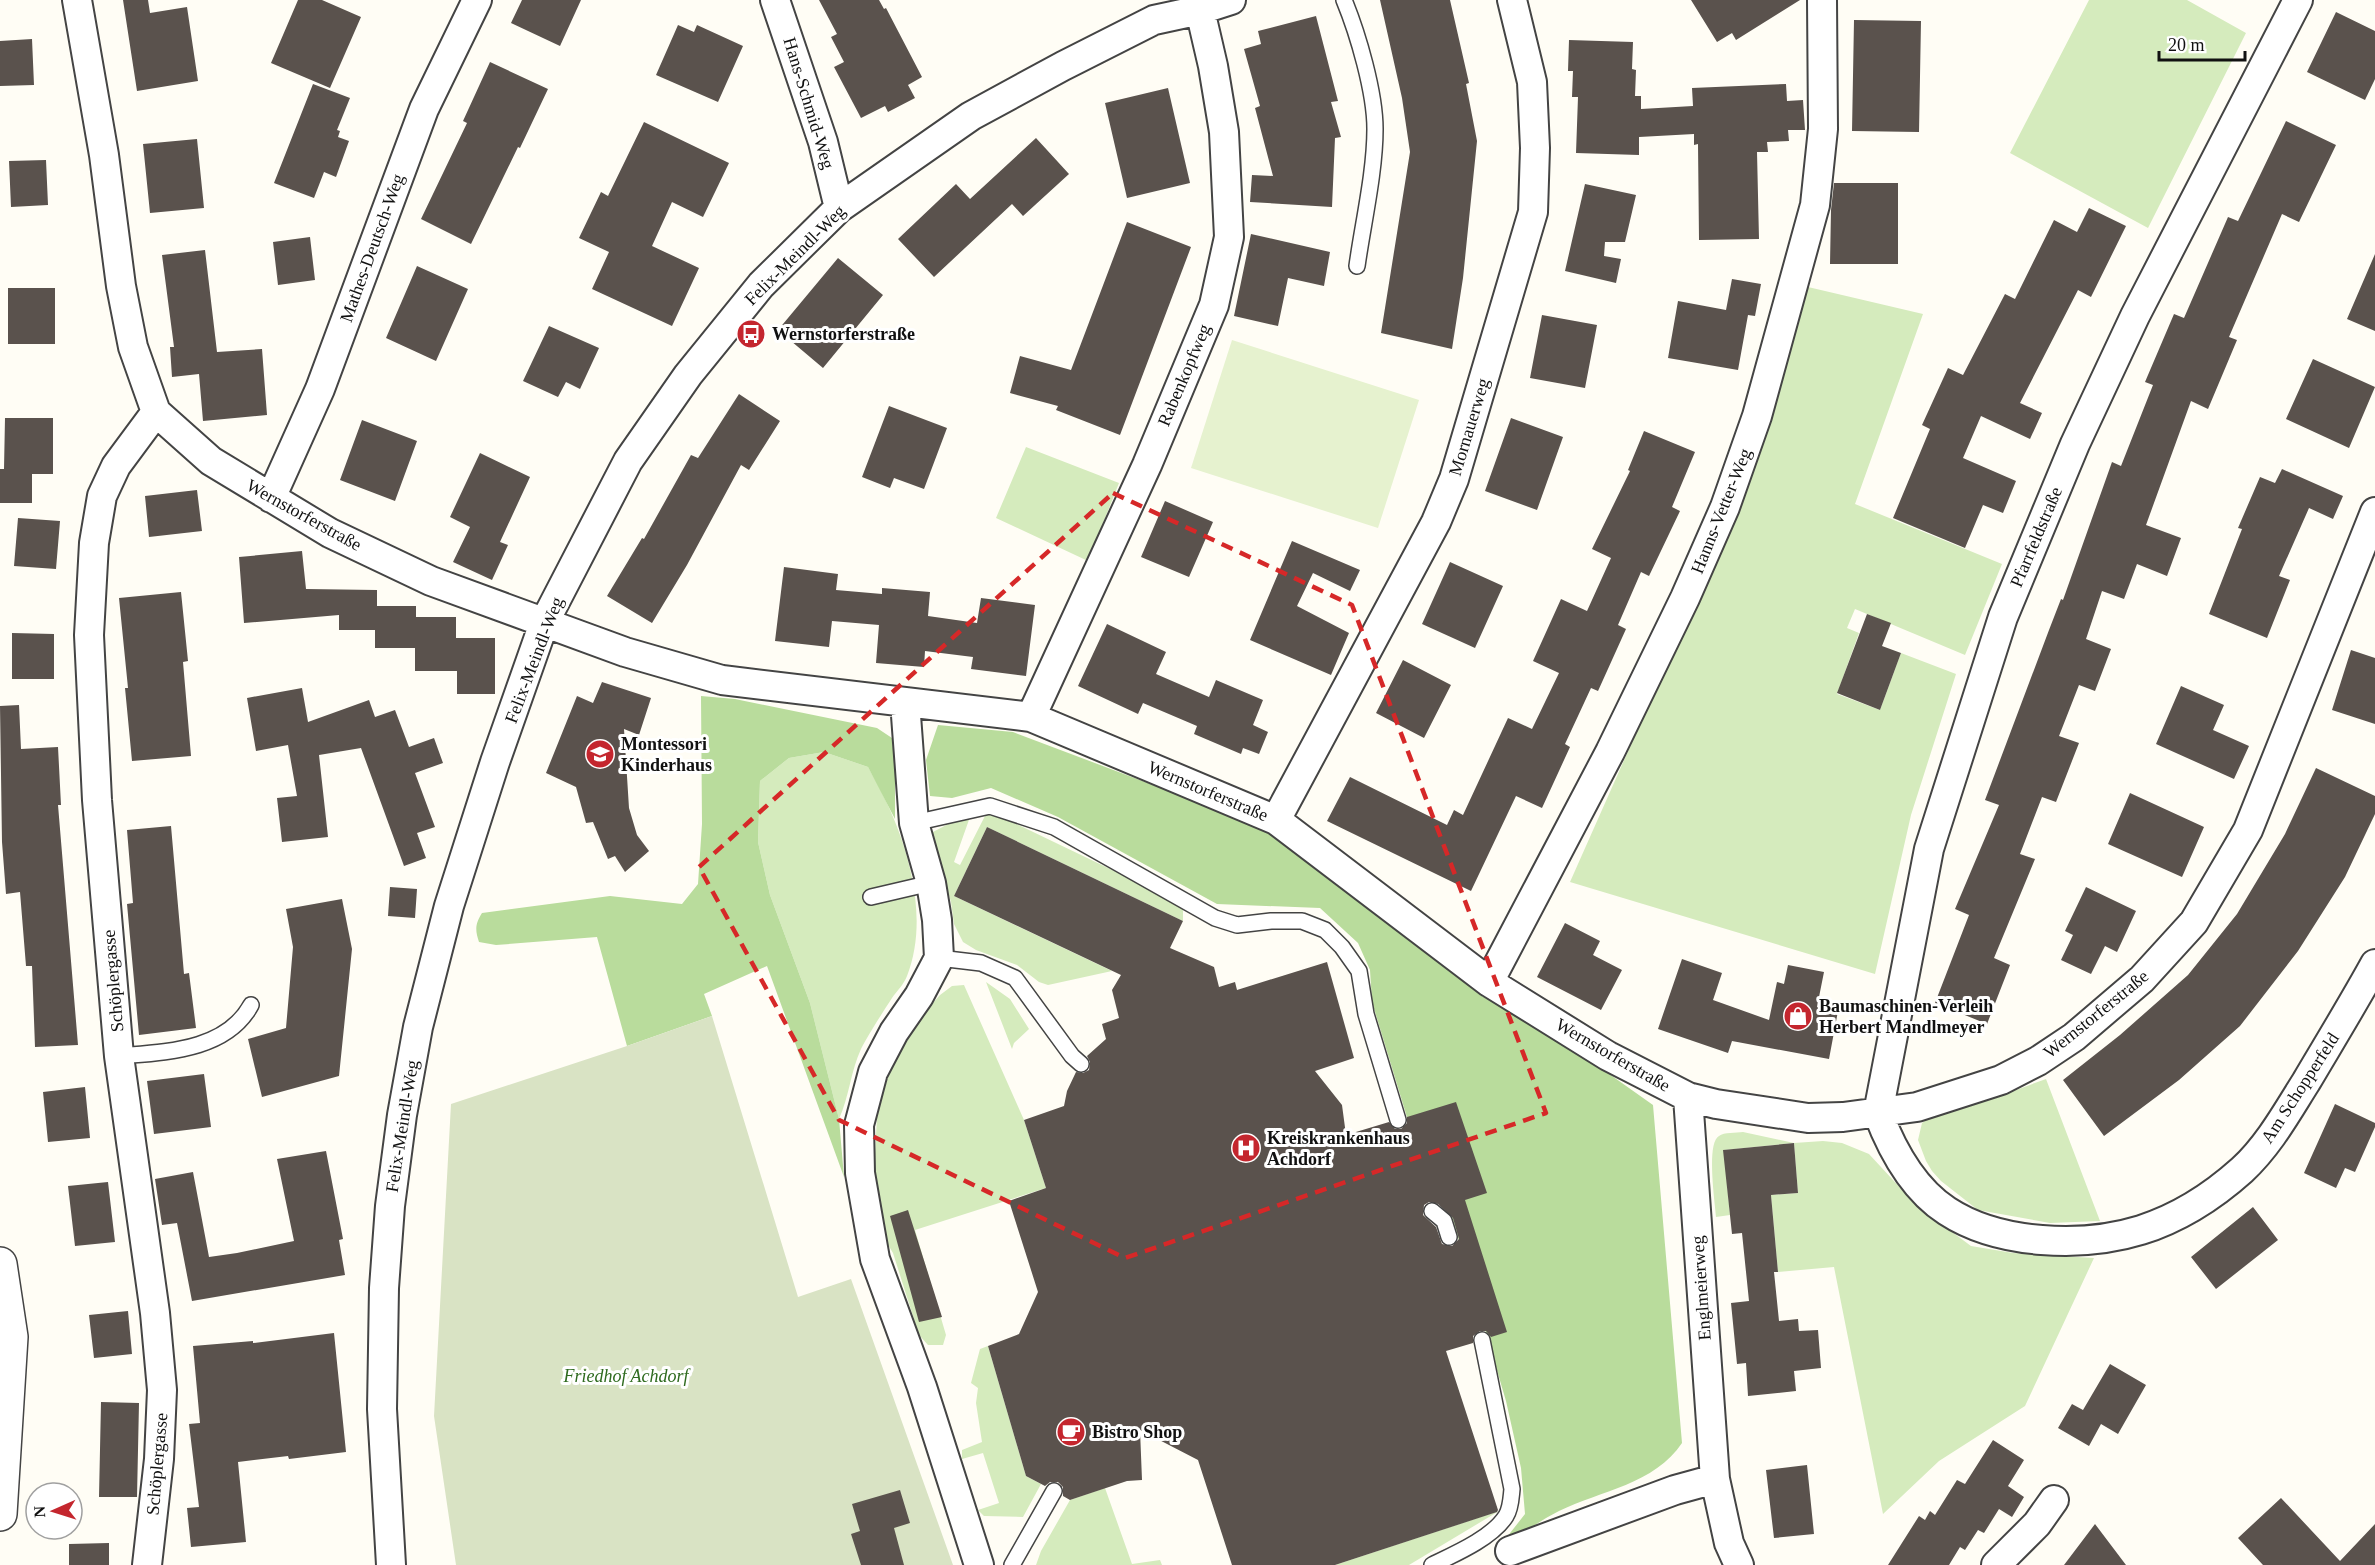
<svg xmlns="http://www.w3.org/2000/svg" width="2375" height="1565" viewBox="0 0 2375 1565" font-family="Georgia,serif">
<rect width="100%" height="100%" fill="#fffdf5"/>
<path fill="#d5ebbd" d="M2089 0H2187L2246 33 2148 228 2010 153Z
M1808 287 1923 314 1855 504 2002 564 1965 655 1855 609 1847 628 1859 633 1837 694 1880 710 1901 653 1956 674 1911 815 1875 974 1570 882 1712 562Z
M1026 447 1119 483 1088 561 996 518Z
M824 752 868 767C902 825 933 909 907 976 904 984 897 991 892 998 883 1012 868 1035 861 1049 851 1070 849 1097 839 1119L810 1003 770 895 758 842 760 781 789 758Z
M986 814 1006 819 1183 904V921L987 827 954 896 1112 971 1048 985 1039 982 1017 965 976 950 963 942 954 924 951 902 931 833 956 820 970 817 954 862 960 865Z
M986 982 1010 999 1029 1029 1014 1043 1012 1049Z
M964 985 1024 1120 1046 1188 915 1230 946 1335 943 1345H928L919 1335 893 1253 884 1238 874 1171 877 1117 893 1058 923 1014 940 995 952 986Z
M2046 1079 2100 1221 2050 1223 1978 1210 1941 1181 1932 1171 1926 1161 1918 1140 1922 1123 1939 1111 2005 1094Z
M1743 1132 1794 1143 1823 1141 1842 1143 1869 1154 1917 1206 1971 1246 2013 1253 2094 1258 2025 1406 1939 1461 1883 1514 1834 1267 1778 1272 1771 1195 1798 1193 1794 1143 1724 1150 1730 1215 1716 1217C1715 1202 1706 1143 1719 1136 1724 1132 1736 1133 1743 1132Z
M988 1346 1026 1476 1041 1484 1023 1517 984 1516 978 1510 999 1503 983 1453 962 1459V1450L982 1442 976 1403 978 1388 971 1383 980 1349Z
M1105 1488 1132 1564 1160 1560 1162 1565H1036L1041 1551 1070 1500Z
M1499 1511 1409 1565H1335Z"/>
<path fill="#b9dc9c" d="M701 696 735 699 877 728 892 738 895 771V819L868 767 824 752 789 758 760 781 758 842 770 895 810 1003 839 1119 844 1177 767 966 704 994 712 1016 627 1046 597 937 496 945 479 942C475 930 475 924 482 913L610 896 682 904 698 884 702 824Z
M938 725 1013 732 1256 824 1653 1105 1682 1443C1655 1484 1600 1491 1559 1511 1537 1522 1517 1538 1496 1551L1525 1514 1521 1468 1506 1401 1452 1217 1430 1193 1372 1002 1370 970 1358 943 1320 908 1217 904 1058 817 991 788 952 798 930 796 926 760Z"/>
<path fill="#d9e3c4" d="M712 1016 798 1297 851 1279 953 1565H456L434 1416 451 1104 627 1046Z"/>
<path fill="#e6f2cf" d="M1232 340 1419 400 1378 528 1191 468Z"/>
<path fill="#5a524d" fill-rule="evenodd" d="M123 0H148L150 13 187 7 198 81 137 91Z
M298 0H322L361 17 330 88 271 63Z
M522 0H581L560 46 511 23Z
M819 0H879L884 9 886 8 922 77 908 85 915 98 888 112 885 106 861 118 834 67 844 62 831 37 837 34Z
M1380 0H1450L1469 83 1466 84 1477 141 1463 278 1452 349 1381 333 1410 152 1402 98Z
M1691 0H1800L1736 40 1732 33 1717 42Z
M2336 12 2375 31V79L2365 100 2307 72Z
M1316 16 1338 101 1331 102 1341 137 1335 138 1332 207 1250 202 1252 175 1273 176 1255 108 1260 106 1244 49 1261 44 1258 31Z
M1854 20 1921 21 1919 132 1852 131Z
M678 25 694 32 697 25 743 46 718 102 656 75Z
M32 39 34 85 0 86V41Z
M1569 40 1633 42 1632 69 1636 70 1635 96H1641V109L1693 106 1692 88 1786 84 1787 101 1803 100 1805 130H1788L1789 141 1767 142 1768 152H1757L1759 239 1699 240 1698 144 1694 145V134L1639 137V155L1576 153 1578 97H1572L1573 71H1568Z
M490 62 548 89 520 148 518 147 471 244 421 219 467 123 463 121Z
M313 84 350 98 337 130 340 131 338 137 349 141 336 177 324 172 314 198 274 183Z
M1168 88 1190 183 1127 198 1105 103Z
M2286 121 2336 145 2299 222 2282 214 2229 337 2237 340 2208 409 2191 401 2146 525 2181 538 2167 576 2137 564 2124 599 2102 591 2086 639 2111 649 2095 691 2079 685 2059 736 2079 743 2056 802 2042 797 2020 854 2035 859 1994 958 2010 965 1987 1024 1935 1003 1969 915 1955 909 1999 805 1985 800 2049 630 2061 599 2063 600 2112 462 2121 466 2153 385 2145 382 2174 314 2184 318 2228 217 2238 221Z
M644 122 729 163 703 217 672 202 652 246 699 268 672 326 592 289 609 252 579 238 601 192 608 196Z
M1036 138 1069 174 1023 216 1012 204 934 277 898 239 956 184 970 199Z
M197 139 204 208 150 213 143 144Z
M46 160 48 205 11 207 9 161Z
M1834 183H1898V264H1830L1831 210Z
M1585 184 1636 195 1625 242H1605L1604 256 1621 259 1616 283 1565 271Z
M2089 208 2126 226 2091 297 2078 290 2020 403 2042 413 2030 439 1981 416 1963 458 2016 481 2003 513 1983 505 1965 548 1893 518 1930 429 1922 425 1948 368 1963 375 2005 294 2015 299 2054 220 2077 232Z
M1127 222 1191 247 1120 435 1056 410 1058 406 1010 393 1020 356 1071 370Z
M1251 234 1330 252 1324 286 1288 278 1278 326 1234 316Z
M310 237 315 280 278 285 273 242Z
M205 250 217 352 262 349 267 415 203 421 199 374 172 377 170 347H174L162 255Z
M2375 254V331L2347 319Z
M838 258 883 295 823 368 778 330Z
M417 266 468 289 436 361 386 338Z
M1732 279 1761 284 1755 316 1748 315 1738 370 1668 358 1678 301 1726 310Z
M8 288H55V344H8Z
M1542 315 1597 325 1585 388 1530 378Z
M549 326 599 348 580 389 566 382 558 397 523 381Z
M2313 359 2375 387 2349 448 2286 419Z
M739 394 780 421 749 470 741 465 687 565 652 623 607 596 642 538 644 539 691 455 698 458Z
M889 406 947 428 924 489 894 478 890 488 862 477Z
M5 418H53V474H32V503H0V469H4Z
M1511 418 1563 437 1537 510 1485 491Z
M362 420 417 441 395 501 340 480Z
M1644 431 1695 452 1672 507 1680 511 1649 576 1641 572 1618 625 1626 629 1598 691 1591 688 1565 744 1570 747 1542 808 1516 796 1471 891 1327 821 1350 777 1447 825 1454 810 1463 815 1508 718 1532 729 1559 673 1533 661 1561 599 1587 611 1611 558 1592 549 1630 471 1628 470Z
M480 453 530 477 500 542 508 545 492 580 453 562 470 527 450 517Z
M2282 469 2343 496 2333 519 2309 508 2279 576 2290 580 2267 638 2209 614 2242 529 2238 528 2260 477 2275 483Z
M197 490 202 531 149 537 145 496Z
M1165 501 1213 522 1189 577 1141 557Z
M18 518 60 521 56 569 14 566Z
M1292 541 1360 570 1350 591 1313 573 1297 606 1349 633 1331 675 1250 640Z
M302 551 306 589 377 590V606H416V617H456V638H495V694H457V671H415V648H375V630H339V615L244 623 239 557Z
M1450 562 1503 586 1475 648 1422 624Z
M784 567 838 574 836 590 882 594V588L930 592 928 616 977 623 981 598 1035 605 1026 676 971 669 973 657 925 651 924 667 876 663 879 625 832 621 829 647 775 641Z
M181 592 188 661 183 662 191 756 132 761 125 688H128L119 598Z
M1867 614 1891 623 1882 646 1901 653 1880 710 1837 693Z
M1107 624 1166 652 1156 674 1209 697 1216 680 1263 700 1253 725 1268 732 1259 754 1243 748 1241 754 1194 734 1197 726 1143 703 1138 714 1078 686Z
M12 633 54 634V679H12Z
M2351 650 2375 658V724L2332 710Z
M1403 660 1451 685 1424 738 1376 713Z
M602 682 651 698 639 735 624 729 629 808 637 835 649 851 625 872 615 856 608 859 593 822 586 823 576 787 546 773 577 696 593 703Z
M2181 686 2224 705 2213 730 2249 746 2234 779 2156 744Z
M302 688 308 722 369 700 375 717 395 710 409 747 434 738 443 763 415 773 435 827 417 833 426 858 404 866 361 748 319 755 328 837 282 842 277 798 297 796 288 745 256 751 247 698Z
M19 705 21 749 58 747 61 805H58L78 1045 35 1047 32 966H26L20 892 6 894 2 842 0 706Z
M2316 768 2375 796V814L2345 877 2298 951 2240 1026 2179 1080 2104 1136 2063 1080 2120 1035 2188 975 2237 914 2285 834Z
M2130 793 2204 827 2182 877 2108 844Z
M171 826 184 974 189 973 196 1028 139 1035 127 904 133 903 127 830Z
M987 827 1183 921 1170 948 1214 967 1219 987 1235 982 1237 990 1327 962 1354 1058 1315 1071 1342 1105 1346 1135 1389 1122 1395 1129H1401L1407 1123V1117L1456 1102 1487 1193 1465 1200 1507 1332 1491 1337 1486 1331H1480L1473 1336V1343L1446 1351 1498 1510 1497 1512 1335 1565H1232L1198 1460 1140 1430 1142 1480 1127 1481 1070 1500 1063 1496V1487L1058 1482H1050L1045 1486 1026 1476 988 1346 1019 1334 1038 1292 1009 1201 1046 1188 1024 1120 1064 1106 1067 1091 1076 1072 1083 1073 1089 1070 1090 1062 1087 1056 1106 1039 1102 1024 1119 1018 1112 990 1121 975 954 896ZM1429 1202 1438 1204 1453 1218 1459 1239 1452 1246 1442 1244 1436 1227 1423 1215 1424 1205Z
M390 887 417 889 415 918 388 916Z
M2086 887 2136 911 2117 952 2105 946 2091 974 2061 960 2073 935 2065 931Z
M342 899 352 949 339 1076 262 1097 248 1039 286 1028 293 947 286 909Z
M1565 923 1600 941 1593 955 1622 970 1601 1010 1537 977Z
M1682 959 1722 973 1713 1000 1769 1020 1777 982 1784 984 1788 965 1824 972 1817 1007 1838 1011 1829 1059 1732 1041 1728 1053 1658 1029Z
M204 1074 211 1127 154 1134 147 1081Z
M85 1087 90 1138 48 1142 43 1092Z
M2335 1104 2375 1123V1127L2355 1172 2345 1168 2336 1188 2304 1173Z
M1794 1143 1798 1193 1771 1195 1778 1272H1774L1779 1321 1798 1319 1799 1331 1818 1330 1821 1368 1794 1371 1796 1391 1748 1396 1746 1363 1737 1364 1731 1303 1749 1301 1742 1233 1732 1234 1723 1150Z
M326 1151 343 1239 339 1240 345 1275 192 1301 177 1223 162 1225 155 1179 193 1172 209 1257 237 1253 294 1241 277 1159Z
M108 1182 115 1242 75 1246 68 1186Z
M2253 1207 2278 1240 2216 1289 2191 1257Z
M908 1210 942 1317 919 1322 890 1216Z
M128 1311 132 1354 94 1358 89 1315Z
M334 1333 346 1452 289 1459 288 1456 238 1462 246 1542 191 1547 187 1508 199 1507 189 1424 200 1423 193 1346 253 1341V1343Z
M2110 1364 2146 1385 2118 1434 2101 1424 2089 1446 2058 1428 2072 1404 2083 1410Z
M101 1402 139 1403 137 1497H99Z
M1993 1440 2024 1460 2008 1486 2024 1497 2012 1517 1999 1509 1984 1533 1978 1530 1965 1550 1960 1547 1949 1565H1888L1919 1516 1925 1520 1930 1511 1935 1515 1957 1480 1965 1484Z
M1807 1465 1814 1534 1774 1538 1766 1470Z
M900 1490 910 1523 894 1528 904 1565H861L851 1534 860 1531 852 1504Z
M2281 1498 2340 1561 2375 1524V1565H2263L2238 1538Z
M2095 1524 2126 1565H2064Z
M109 1543V1565H69V1544Z"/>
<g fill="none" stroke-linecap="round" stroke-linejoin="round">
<g stroke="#444" stroke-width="18">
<path id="service" d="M1344 0C1358 34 1375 92 1375 129 1375 172 1363 223 1357 266
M914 823 990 806 1054 827 1215 918 1237 925 1271 921H1302L1325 930 1342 947 1359 971 1366 1014 1398 1120
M871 897 931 883
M939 958 981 963 1015 978 1072 1056 1081 1064
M119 1056C165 1052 226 1051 251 1005
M1432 1211 1444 1221 1449 1237
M1012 1565 1054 1491
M1432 1565C1455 1554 1492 1538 1506 1516 1511 1508 1511 1498 1512 1489L1482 1340"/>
</g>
<g stroke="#444" stroke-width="32">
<path id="minor" d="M77 0 104 155 121 286 133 347 156 412 211 461 330 533 431 581 625 652 722 680 1031 717 1276 820 1489 982 1608 1056 1688 1097 1716 1104 1808 1118 1843 1117 1917 1107 2001 1080 2038 1061 2074 1037 2142 979 2194 922 2248 830 2375 512
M775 0 823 142 839 208
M271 498 320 389 424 109 477 0
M905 702 914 823 931 883 937 920 939 958 919 996 894 1032 873 1072 859 1125 860 1173 875 1259 922 1387 979 1565
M1031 717 1147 465 1214 305 1229 237 1224 132 1213 66 1200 10
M1276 820 1436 522 1454 479 1533 212 1535 148 1532 82 1512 0
M1489 982 1610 752 1685 598 1725 507 1757 416 1815 205 1823 129 1822 0
M1688 1097 1715 1479 1729 1543 1739 1565
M1878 1113 1929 849 2003 617 2075 444 2135 316 2298 0
M1878 1113C1892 1150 1913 1189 1947 1211 1999 1245 2083 1248 2141 1230 2179 1218 2213 1196 2242 1170 2269 1145 2287 1112 2306 1082 2329 1043 2353 1004 2375 964
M1510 1551 1675 1490 1715 1479
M147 1565 159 1459 162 1390 155 1313 119 1056 97 800 89 635 94 543 102 496 116 466 156 412
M391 1565 382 1409 384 1288 390 1206 402 1115 418 1027 449 906 495 762 544 623 628 461 688 375 761 285 839 208 971 116 1063 66 1154 20 1200 10 1231 0
M1996 1565 2037 1524 2054 1500"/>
</g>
<g stroke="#444" stroke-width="36">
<path id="tertiary" d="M0 1264 11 1337 0 1514"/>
</g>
<use href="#service" stroke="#fff" stroke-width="15"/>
<use href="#minor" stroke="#fff" stroke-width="28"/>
<use href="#tertiary" stroke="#fff" stroke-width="33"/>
</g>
<path fill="none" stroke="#d62828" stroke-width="4.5" stroke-dasharray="12 8" stroke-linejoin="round" d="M1113 493 1352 605 1546 1113 1125 1258 839 1120 699 867Z"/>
<defs>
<g id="bus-disc" transform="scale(1.5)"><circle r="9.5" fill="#c4262e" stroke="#fff"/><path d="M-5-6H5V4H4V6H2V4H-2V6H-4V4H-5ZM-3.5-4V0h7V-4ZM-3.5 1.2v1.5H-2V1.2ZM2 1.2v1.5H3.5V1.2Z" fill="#fff"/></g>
<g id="school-disc" transform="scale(1.5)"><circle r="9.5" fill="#c4262e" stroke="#fff"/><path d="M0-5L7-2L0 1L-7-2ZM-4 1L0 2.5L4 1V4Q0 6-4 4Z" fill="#fff"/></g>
<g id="shop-disc" transform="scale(1.5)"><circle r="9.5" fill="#c4262e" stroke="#fff"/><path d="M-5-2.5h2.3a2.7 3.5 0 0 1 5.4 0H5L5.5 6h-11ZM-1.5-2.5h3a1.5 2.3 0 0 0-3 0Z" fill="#fff"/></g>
<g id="hospital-disc" transform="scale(1.5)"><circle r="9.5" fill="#c4262e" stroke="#fff"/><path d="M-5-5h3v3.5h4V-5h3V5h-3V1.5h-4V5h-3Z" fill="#fff"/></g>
<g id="cafe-disc" transform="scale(1.5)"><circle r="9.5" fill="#c4262e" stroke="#fff"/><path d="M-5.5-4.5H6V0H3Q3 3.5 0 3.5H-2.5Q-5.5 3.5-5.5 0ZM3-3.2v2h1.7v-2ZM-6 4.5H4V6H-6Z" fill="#fff"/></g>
</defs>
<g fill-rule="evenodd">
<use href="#bus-disc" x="751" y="334"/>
<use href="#school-disc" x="600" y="754"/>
<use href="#shop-disc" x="1798" y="1016"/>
<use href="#hospital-disc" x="1246" y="1148"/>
<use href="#cafe-disc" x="1071" y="1432"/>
</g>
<g text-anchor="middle" stroke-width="6" stroke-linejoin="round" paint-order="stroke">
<g font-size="18" fill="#111" stroke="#fff">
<text transform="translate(809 103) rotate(73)" y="6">Hans-Schmid-Weg</text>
<text transform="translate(372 248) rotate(-70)" y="6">Mathes-Deutsch-Weg</text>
<text transform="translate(795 255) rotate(-45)" y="6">Felix-Meindl-Weg</text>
<text transform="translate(1184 375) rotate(-67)" y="6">Rabenkopfweg</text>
<text transform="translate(1469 427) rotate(-73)" y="6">Mornauerweg</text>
<text transform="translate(1721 511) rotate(-68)" y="6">Hanns-Vetter-Weg</text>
<text transform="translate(304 515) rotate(29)" y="6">Wernstorferstraße</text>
<text transform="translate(2036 537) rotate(-67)" y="6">Pfarrfeldstraße</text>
<text transform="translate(534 660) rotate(-69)" y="6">Felix-Meindl-Weg</text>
<text transform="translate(1208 791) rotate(23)" y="6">Wernstorferstraße</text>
<text transform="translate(113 981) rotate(-95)" y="6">Schöplergasse</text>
<text transform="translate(2096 1014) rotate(-39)" y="6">Wernstorferstraße</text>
<text transform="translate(1613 1055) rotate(30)" y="6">Wernstorferstraße</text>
<text transform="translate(2300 1088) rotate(-57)" y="6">Am Schopperfeld</text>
<text transform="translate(402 1126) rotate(-81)" y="6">Felix-Meindl-Weg</text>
<text transform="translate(1701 1288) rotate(-94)" y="6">Englmeierweg</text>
<text transform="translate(157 1464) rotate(-85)" y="6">Schöplergasse</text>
</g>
<g font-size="18" font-weight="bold" fill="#111" stroke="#fff" text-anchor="start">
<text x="772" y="340">Wernstorferstraße</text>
<text x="621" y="750">Montessori<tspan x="621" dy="21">Kinderhaus</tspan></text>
<text x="1819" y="1012">Baumaschinen-Verleih<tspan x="1819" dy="21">Herbert Mandlmeyer</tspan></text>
<text x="1267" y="1144">Kreiskrankenhaus<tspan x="1267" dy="21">Achdorf</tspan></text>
<text x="1092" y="1438">Bistro Shop</text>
</g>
<g font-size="18" font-style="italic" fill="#2f6b1f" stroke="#fff">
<text x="626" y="1382">Friedhof Achdorf</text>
</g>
</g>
<g transform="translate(54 1511) rotate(267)"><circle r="28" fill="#ffffff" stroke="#a0a0a0" stroke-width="1.5"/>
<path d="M0-4.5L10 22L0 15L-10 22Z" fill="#c4262e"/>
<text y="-9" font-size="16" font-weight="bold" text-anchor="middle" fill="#111111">N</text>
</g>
<path d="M2159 51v9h86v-9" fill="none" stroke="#111111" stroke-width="3"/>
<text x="2168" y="51" font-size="18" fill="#111111" stroke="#ffffff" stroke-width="4.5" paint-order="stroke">20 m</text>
</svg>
